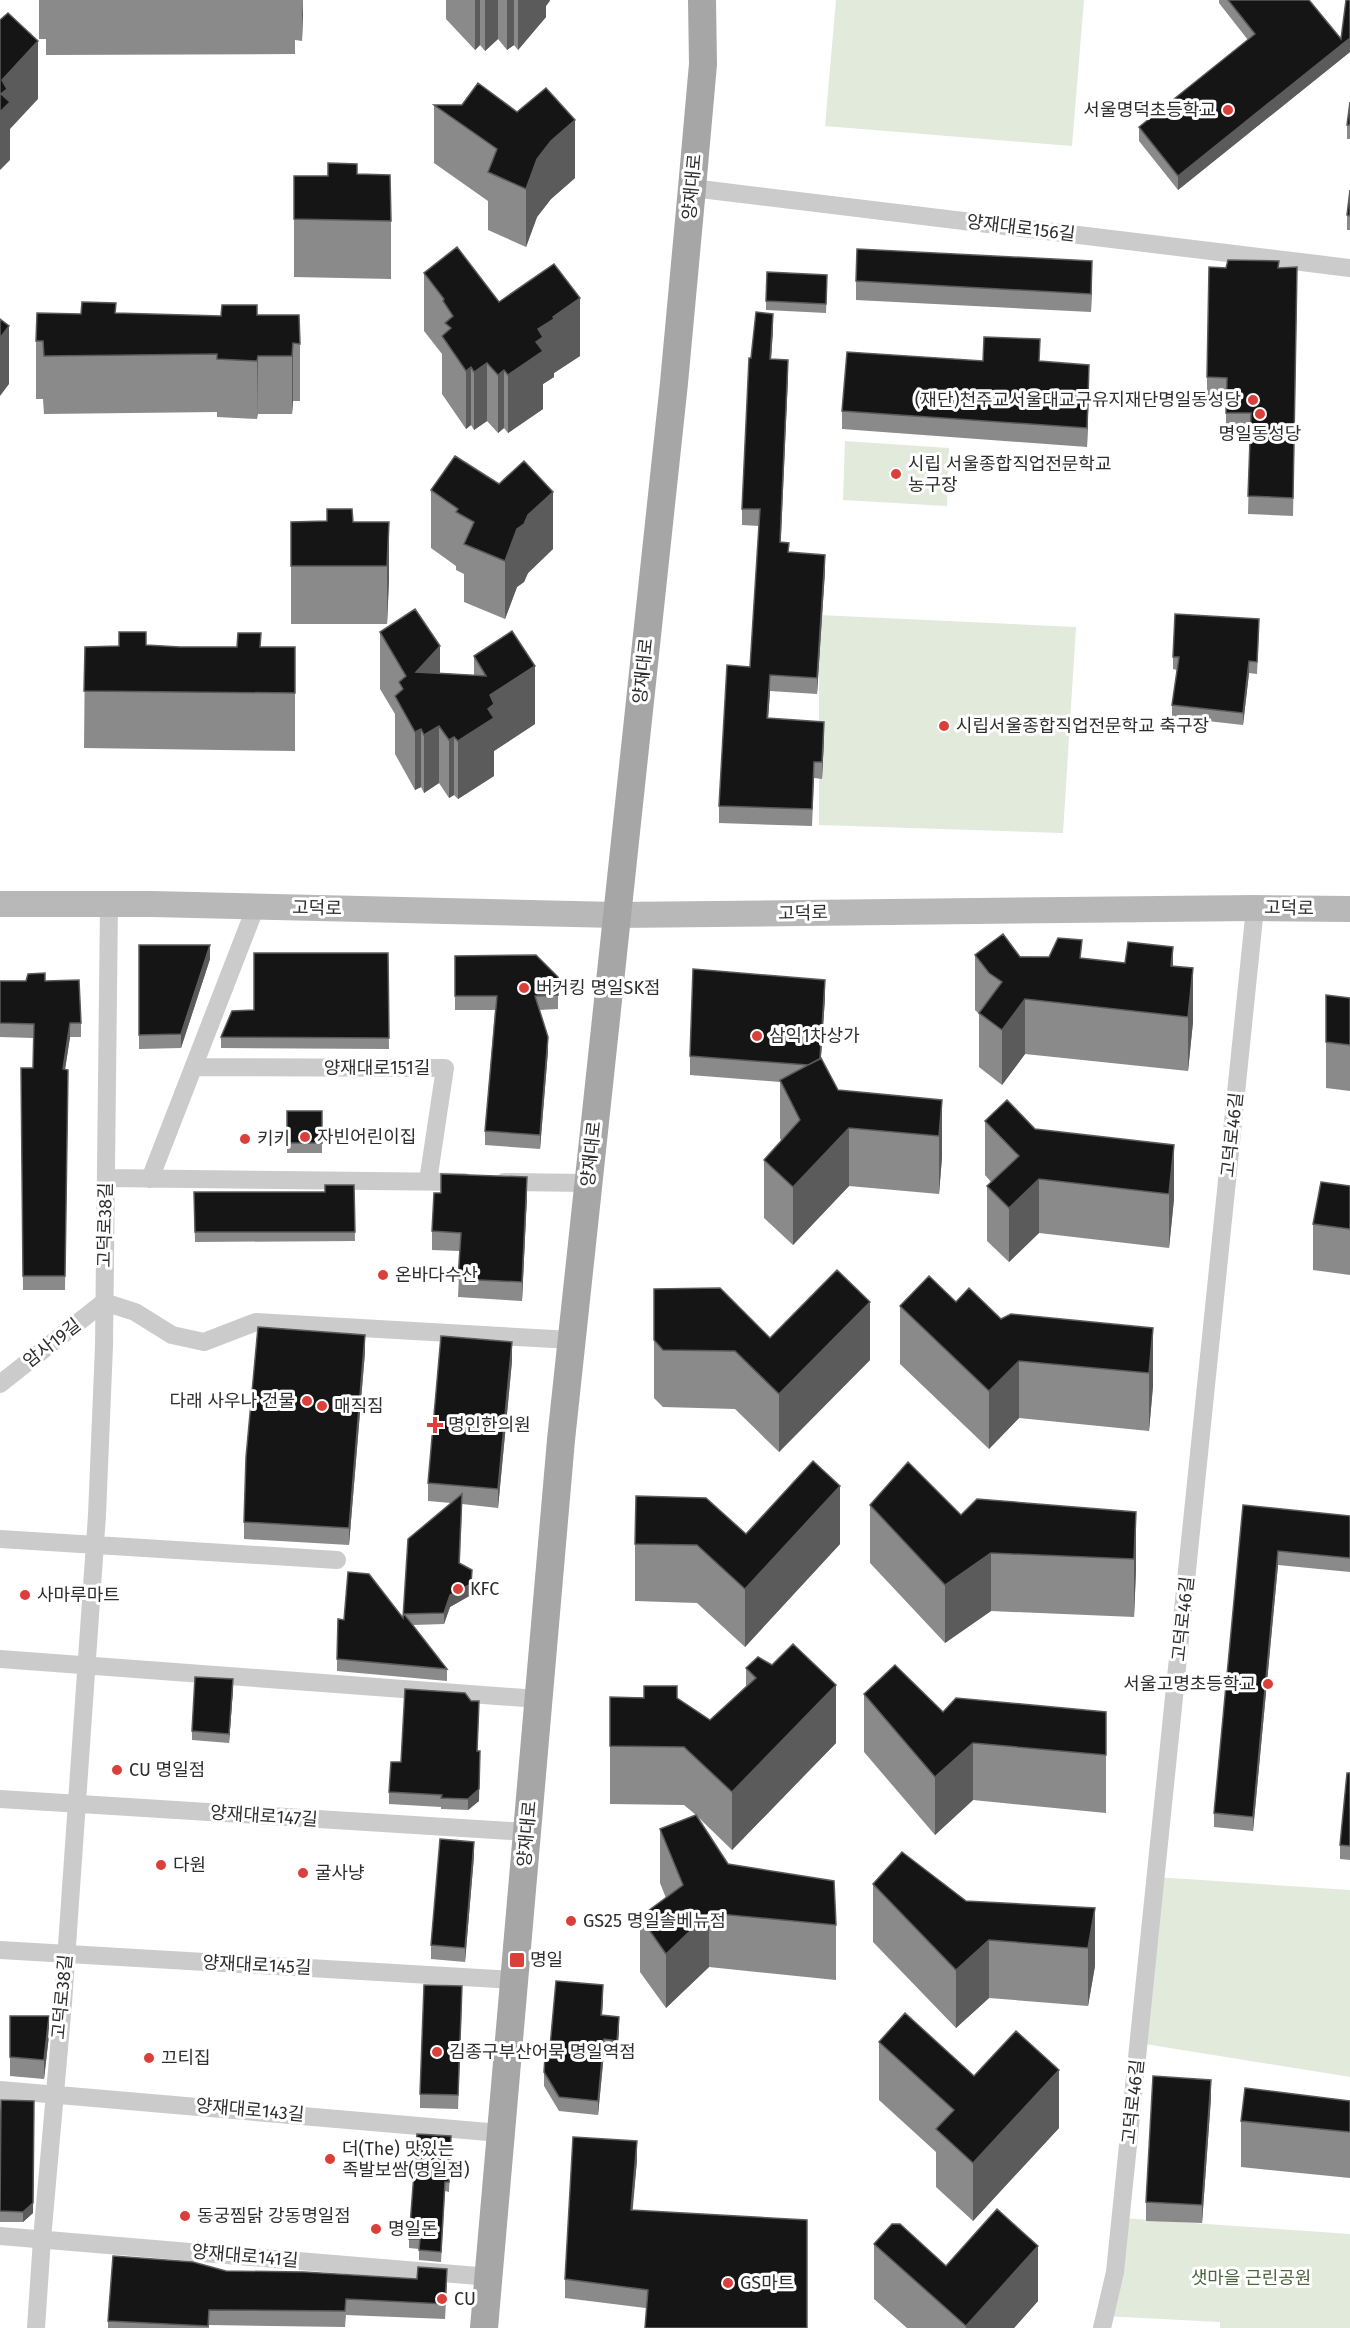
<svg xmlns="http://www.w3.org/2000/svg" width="1350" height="2328" viewBox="0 0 1350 2328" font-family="'Fira Sans','Noto Sans KR',sans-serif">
<rect width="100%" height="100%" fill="#fff"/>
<path fill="#e2eadc" d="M836 0H1084L1072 146 825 126Z
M845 441 949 448 947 506 843 500Z
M819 615 1076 627 1063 833 819 825Z
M1156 1877 1350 1890V2077L1139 2043Z
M1121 2218 1350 2234V2328H1220V2322L1103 2316Z"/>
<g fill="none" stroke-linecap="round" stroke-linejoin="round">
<path stroke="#cbcbcb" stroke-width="18" d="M692 188 1350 268
M194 1067 445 1068 428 1181
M106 1178 464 1182
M150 1179 256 906
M504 1182 588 1183
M0 1384 104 1302 135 1312 172 1335 204 1342 256 1322 571 1340
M0 1539 337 1560
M0 1659 538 1699
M0 1799 527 1832
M0 1950 514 1980
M0 2090 500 2133
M0 2236 490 2277
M36 2328 42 2239 63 2003 97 1515 104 1346 109 904
M1102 2328 1115 2272 1255 908"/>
<path stroke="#b8b8b8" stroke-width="26" d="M0 904H152L616 915 1255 908 1350 909"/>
<path stroke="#a6a6a6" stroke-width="28" d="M484 2328 561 1440 674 383 692 188 703 64 702 0"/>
</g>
<path fill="#8a8a8a" d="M39 0H303L302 41 295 40V54L46 55V39H39Z
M446 0H550V1L546 6V17L518 50 514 45 507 50 498 39 485 51 480 45 475 50 446 19Z
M1219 0H1309L1341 39 1350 0V52L1178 190 1139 141V127L1248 40 1219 3Z
M1350 102V139H1347V125Z
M434 105 575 178 551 199 537 217 526 247 488 230V201L434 163Z
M357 174 391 221V279L294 277V176H328Z
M1350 190V230H1347V215Z
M1279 268 1297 286 1293 516 1248 514 1250 432H1226V396L1207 395V377Z
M424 273 499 302 580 356 554 373V377L543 384V409L508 433 504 428 498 433 487 421 474 430 471 425 466 429 442 394V354L424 331Z
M1092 279 1091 312 856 300V281Z
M827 285 826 313 766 310V301Z
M81 314 221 316 257 315 300 344V401H293L292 414H258L257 419 217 417V412L44 414 43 399H36V341Z
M773 330 771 359 788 376 780 542 789 552 825 571 817 694 770 691 768 718 824 739 822 779 814 778 812 826 719 823V806L750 667 759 526 742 525V509L751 358Z
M983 361H1040L1089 384 1087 447 842 429V411Z
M431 490 553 549 528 573 524 582 517 587 505 619 464 602V574L456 570V566L431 548Z
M291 522H389V580L387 624H291Z
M1259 631 1257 674 1249 673 1243 725 1172 717V705L1177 670 1173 669V657Z
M380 632 440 673 474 675V656L535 724 494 751V776L458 799 454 795 449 798 439 783 424 793 421 787 415 790 395 754V714L380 689Z
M146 645 180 647H295V751L84 748 85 647Z
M139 945 210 959 181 1048 139 1049Z
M388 953 389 1049 221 1048V1037L254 1010Z
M975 955 1082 958 1125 963 1173 966 1193 1022 1188 1071 1025 1054 1002 1085 979 1067V1014L975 1010Z
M455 956 558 977V1009L539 1010 548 1051 540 1149 485 1145V1131L495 1010H455Z
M0 981H45L81 1023V1037H70L65 1069 68 1084 65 1290H23L21 1068H33V1038L0 1037Z
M1326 995 1350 998V1091L1326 1088Z
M825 998 821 1058 838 1090 942 1100V1157L939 1194 849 1186 793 1245 764 1218V1160L781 1141 780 1138V1082L690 1075V1056Z
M287 1111H322V1153H287Z
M985 1121 1035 1129 1174 1145V1199L1169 1248 1039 1233 1009 1262 987 1241V1186L991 1182 985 1175Z
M354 1185 355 1241 195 1242 194 1192H325Z
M1350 1186V1275L1313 1270V1224Z
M527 1195 522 1301 458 1297 460 1251 432 1250V1231Z
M654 1289 770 1338 870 1360 779 1452 735 1409 663 1407 654 1398Z
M956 1302 1001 1319 1153 1328V1386L1149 1431 1019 1418 989 1449 900 1364V1306Z
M365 1352 349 1545 244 1539V1522Z
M512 1361 498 1508 462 1504 460 1563 471 1595 450 1607 444 1624 413 1625 447 1669V1681L337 1671V1659L403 1618 451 1503 428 1501V1483Z
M870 1505 961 1515 1136 1512V1570L1134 1617 991 1611 945 1643 870 1563Z
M1243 1505 1350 1516V1572L1278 1565 1253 1831 1214 1827V1813Z
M746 1534 840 1544 745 1647 697 1603 635 1601V1544Z
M746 1668 836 1743 732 1850 698 1817 728 1864 836 1925V1980L709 1967 666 2008 640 1972V1917L666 1898 660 1883V1829L696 1815 684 1805 610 1804V1697L677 1698 710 1720 746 1686Z
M233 1689 229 1743 192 1740V1731Z
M864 1694 943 1712H1106V1813L973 1800 935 1835 864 1752Z
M479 1713 477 1751 479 1801 468 1810 441 1809V1807L389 1804V1792L401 1762Z
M1350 1773V1860L1340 1859V1845Z
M474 1856 465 1962 431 1959V1945Z
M873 1884 966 1901 1095 1908V1966L1088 2006 989 1998 956 2028 873 1942Z
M603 1999 602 2016 619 2031 617 2055 604 2053 598 2115 559 2111 544 2086V2072Z
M462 2000 458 2109 420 2108V2094Z
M10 2016 49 2035 44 2079 10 2076Z
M879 2042 974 2076 1059 2128 973 2221 936 2187V2152L879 2100Z
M1211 2098 1202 2223 1146 2221V2202Z
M1350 2101V2178L1241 2167V2121Z
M0 2108 33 2213 23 2222H0Z
M451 2145 449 2192 445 2191 441 2262 419 2260V2249L409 2248V2239Z
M637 2160 632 2210 807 2328 565 2298V2279Z
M874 2244 1038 2301 1014 2328H907L874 2299Z
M226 2271 447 2285 445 2319 346 2315 345 2327 209 2325V2328H108V2321Z"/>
<path fill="#5b5b5b" d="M302 0 303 14 302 41Z
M475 0H480V45L475 50Z
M485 0H498V39L485 51Z
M507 0H514V45L507 50Z
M518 0H550L546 6V17L518 50Z
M1350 38V52L1178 190V176Z
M38 41V99L10 129V160L0 170V112L2 80Z
M575 120V178L551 199 537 217 526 247V189L537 159 551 141Z
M1092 261V279L1091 312V294Z
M580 298V356L554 373V377L543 384V409L508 433V375L536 342 538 329 553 317Z
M773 314V330L770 375V359Z
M9 326V384L0 396V338Z
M293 343V401L292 414V356Z
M258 356 257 419V361Z
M788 360V376L780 559V542Z
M487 363V421L474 430V372Z
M1089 365V384L1087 447V428Z
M471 367V425L466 429V371Z
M504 370V428L498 433V375Z
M553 492V549L528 573 524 582 517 587 505 619V561L517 529 528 515Z
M389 522V580L387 624V566Z
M825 555V571L817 694V678Z
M440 646V704L416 672Z
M1249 661V673L1243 725V713Z
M535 666V724L494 751V776L458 799V741L488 709 490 695Z
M770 675V691L767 735V718Z
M824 722V739L822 779V762Z
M439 726V783L424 793V735Z
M421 729V787L415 790V732Z
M454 737V795L449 798V740Z
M210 945V959L181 1048V1034Z
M1173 947V1001L1171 966Z
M1193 968V1022L1188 1071V1017Z
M825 980V998L819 1084V1066Z
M1025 999V1054L1002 1085V1030Z
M70 1023V1037L63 1083V1069Z
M548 1037V1051L540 1149V1135Z
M942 1100V1157L939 1194V1136Z
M849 1128V1186L793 1245V1187Z
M1174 1145V1199L1169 1248V1194Z
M527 1177V1195L522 1301V1282Z
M1039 1179V1233L1009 1262V1208Z
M870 1302V1360L779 1452V1394Z
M1153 1328V1386L1149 1431V1373Z
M365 1335V1352L349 1545V1528Z
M512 1342V1361L498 1508V1489Z
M1019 1361V1418L989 1449V1391Z
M840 1486V1544L745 1647V1589Z
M1136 1512V1570L1134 1617V1559Z
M1278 1551V1565L1253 1831V1817Z
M991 1553V1611L945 1643V1585Z
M472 1570 471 1595 450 1607 444 1624V1613L450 1595Z
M233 1679V1689L229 1743V1734Z
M836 1685V1743L732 1850V1792Z
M973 1743V1800L935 1835V1777Z
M480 1751 479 1801 468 1810V1799Z
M474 1842V1856L465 1962V1948Z
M1095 1908V1966L1088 2006V1948Z
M709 1913V1967L666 2008V1954Z
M989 1940V1998L956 2028V1970Z
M603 1985V1999L601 2030V2015Z
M49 2016V2035L44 2079V2060Z
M619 2017V2031L617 2055V2041Z
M604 2039V2053L598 2115V2101Z
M1059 2070V2128L973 2221V2163Z
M1211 2080V2098L1202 2223V2205Z
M34 2101 33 2213 23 2222V2212Z
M637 2141V2160L631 2229V2210Z
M1038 2246V2301L1014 2328H966V2326Z"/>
<path fill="#151515" stroke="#5b5b5b" stroke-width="1.5" d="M1228 0H1309L1341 39 1346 0H1350V38L1178 176 1139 127 1255 34Z
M8 13 38 41 2 80 7 89 1 94 10 102 0 112V20Z
M478 83 517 112 546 88 575 120 551 141 537 159 526 189 488 172 497 149 434 105H462Z
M1350 102V125H1347Z
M328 163 357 164V174L390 175 391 221 294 219V176H328Z
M1350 190V216L1347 215Z
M457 247 499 302 554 264 580 298 553 317 554 319 538 329 543 337 536 342 543 351 508 375 504 370 498 375 487 363 474 372 471 367 466 371 442 336 451 328 445 323 453 316 443 301 444 299 424 273Z
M857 249 1092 261 1091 294 856 281Z
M1228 260 1279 261 1278 268 1297 267 1293 498 1248 496 1251 413H1226L1227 378 1207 377 1209 267 1226 268Z
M767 272 827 275 826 304 766 301Z
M82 302 116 303 115 313 221 316 222 305H257V315H299L300 344 293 343 292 356H258L257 361 217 359V354L44 356 43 341H36L37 313 81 314Z
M756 312 773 314 770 359 788 360 780 542 789 543 788 552 825 555 817 678 770 675 767 718 824 722 822 762H814L812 809 719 806 727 665 750 667 760 509H742L749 358H751Z
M0 319 9 326 0 338Z
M984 337 1040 339 1039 361 1089 365 1087 428 842 411 847 352 983 361Z
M455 456 499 484 524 461 553 492 528 515 524 524 517 529 505 561 464 544 474 522 456 512 458 509 431 490Z
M327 509H352L353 522H389L387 566H291V522L327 521Z
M415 609 440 646 416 672 486 676 474 656 512 631 535 666 490 695 494 704 488 709 494 718 458 741 454 737 449 740 439 726 424 735 421 729 415 732 395 696 403 689 399 682 406 676 380 632Z
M1175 614 1259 619 1257 662 1249 661 1243 713 1172 705 1179 657H1173Z
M119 632H146V645L180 647H237L238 633H261L260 647H295V693L84 691 85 647 119 646Z
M1003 934 1020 957H1049L1058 938 1082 940 1080 958 1125 963 1128 942 1173 947 1171 966 1193 968 1188 1017 1025 999 1002 1030 979 1013 1002 982 989 973 975 955Z
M139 945H210L181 1034 139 1035Z
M254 953H388L389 1038 221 1037 232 1011 254 1010Z
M536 955 558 977V995L535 996 548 1037 540 1135 485 1131 497 996H455V956Z
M693 969 825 980 820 1059 808 1065 690 1056Z
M45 973V981L79 980 81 1023H70L63 1069 68 1070 65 1276H23L21 1068H33L34 1024 0 1023V981H26L28 974Z
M1326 995 1350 998V1045L1326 1042Z
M821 1058 838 1090 942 1100 939 1136 849 1128 793 1187 764 1160 800 1120 780 1080Z
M1007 1100 1035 1129 1174 1145 1169 1194 1039 1179 1009 1208 987 1186 1019 1156 985 1121Z
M287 1111H322V1143H287Z
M441 1174 527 1177 522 1282 458 1279 461 1233 432 1231 434 1193H441Z
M1321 1182 1350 1186V1229L1313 1224Z
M325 1185H354L355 1232H195L194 1192H325Z
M837 1270 870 1302 779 1394 735 1351 663 1350 654 1340V1289L720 1288 770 1338Z
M929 1276 956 1302 969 1288 1001 1319 1011 1314 1153 1328 1149 1373 1019 1361 989 1391 900 1306Z
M258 1327 365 1335 349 1528 244 1522 246 1457Z
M441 1336 512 1342 498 1489 428 1483Z
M813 1461 840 1486 745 1589 697 1545 635 1544 636 1496 706 1498 746 1534Z
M908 1462 961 1515 977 1499 1136 1512 1134 1559 991 1553 945 1585 870 1505Z
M462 1494 459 1563 472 1570 471 1584 450 1595 444 1613 404 1614 447 1669 337 1659 338 1619 344 1620 348 1572 369 1574 403 1618 408 1539Z
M1243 1505 1350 1516V1558L1278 1551 1253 1817 1214 1813Z
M793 1644 836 1685 732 1792 684 1747 610 1746V1697L644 1698V1686H677V1698L710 1720 756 1678 746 1668 758 1657 772 1665Z
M895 1665 943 1712 956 1698 1106 1712V1755L973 1743 935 1777 864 1694Z
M195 1677 233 1679 229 1734 192 1731Z
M405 1689 465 1693 471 1701H479L477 1751H480L479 1789 468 1799 441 1798 442 1795 389 1792 391 1762H401Z
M1347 1773H1350V1846L1340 1845Z
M696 1815 728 1864 834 1881 836 1925 709 1913 666 1954 640 1917 683 1885 660 1829Z
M440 1839 474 1842 465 1948 431 1945Z
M902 1852 966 1901 1095 1908 1088 1948 989 1940 956 1970 873 1884Z
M556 1981 603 1985 601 2015 619 2017 617 2041 604 2039 598 2101 559 2097 544 2072 545 2057 550 2047Z
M424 1985 462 1986 458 2095 420 2094Z
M905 2013 974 2076 1016 2031 1059 2070 973 2163 936 2129 954 2110 879 2042Z
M10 2016H49L44 2060 10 2057Z
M1153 2076 1211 2080 1202 2205 1146 2202Z
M1245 2088 1350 2101V2132L1241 2121Z
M1 2100 34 2101 33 2203 23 2212 0 2211Z
M417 2134 451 2136 449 2182H445L441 2252 419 2250 420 2239H409Z
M573 2137 637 2141 631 2210 807 2220V2328H645L648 2290 565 2279Z
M997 2209 1038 2246 966 2326 874 2244 892 2224H900L946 2266Z
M113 2256 193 2262 226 2271 304 2272 417 2279 418 2267 447 2269 445 2304 346 2299 345 2311 209 2310 208 2326 108 2321Z"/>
<g fill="#db3f3a" stroke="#fff" stroke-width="2">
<circle cx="1228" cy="110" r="6"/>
<circle cx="1253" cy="400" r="6"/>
<circle cx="1260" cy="414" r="6"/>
<circle cx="896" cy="474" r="6"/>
<circle cx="944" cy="726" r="6"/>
<circle cx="524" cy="988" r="6"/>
<circle cx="757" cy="1036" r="6"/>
<circle cx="305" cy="1137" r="6"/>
<circle cx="245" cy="1139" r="6"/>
<circle cx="383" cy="1275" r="6"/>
<circle cx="307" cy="1401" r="6"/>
<circle cx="322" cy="1406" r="6"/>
<path d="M432 1416h6v6h6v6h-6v6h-6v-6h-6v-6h6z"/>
<circle cx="458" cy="1589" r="6"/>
<circle cx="25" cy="1595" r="6"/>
<circle cx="1268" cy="1684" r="6"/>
<circle cx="117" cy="1770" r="6"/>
<circle cx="161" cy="1865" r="6"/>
<circle cx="303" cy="1873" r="6"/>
<circle cx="571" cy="1921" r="6"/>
<rect x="509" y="1952" width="16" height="16" rx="3"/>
<circle cx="437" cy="2052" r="6"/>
<circle cx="149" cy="2058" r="6"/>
<circle cx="330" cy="2159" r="6"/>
<circle cx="185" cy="2216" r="6"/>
<circle cx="376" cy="2229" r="6"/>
<circle cx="728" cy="2283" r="6"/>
<circle cx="442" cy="2299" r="6"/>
</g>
<g text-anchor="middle" stroke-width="6" stroke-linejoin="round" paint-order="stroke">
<g font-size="18" fill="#2e2e2e" stroke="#fff" text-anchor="start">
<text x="1216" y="116" text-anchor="end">서울명덕초등학교</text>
<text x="1241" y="406" text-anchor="end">(재단)천주교서울대교구유지재단명일동성당</text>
<text x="1260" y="440" text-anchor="middle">명일동성당</text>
<text x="908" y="470">시립 서울종합직업전문학교<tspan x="908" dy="21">농구장</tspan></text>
<text x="956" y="732">시립서울종합직업전문학교 축구장</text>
<text x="536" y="994">버거킹 명일SK점</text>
<text x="769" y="1042">삼익1차상가</text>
<text x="317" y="1143">자빈어린이집</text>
<text x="257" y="1145">키키</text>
<text x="395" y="1281">온바다수산</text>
<text x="295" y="1407" text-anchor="end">다래 사우나 건물</text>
<text x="334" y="1412">매직짐</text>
<text x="448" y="1431">명인한의원</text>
<text x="470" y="1595">KFC</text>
<text x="37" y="1601">사마루마트</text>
<text x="1256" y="1690" text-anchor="end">서울고명초등학교</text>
<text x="129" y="1776">CU 명일점</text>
<text x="173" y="1871">다원</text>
<text x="315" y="1879">굴사냥</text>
<text x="583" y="1927">GS25 명일솔베뉴점</text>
<text x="530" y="1966">명일</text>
<text x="449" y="2058">김종구부산어묵 명일역점</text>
<text x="161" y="2064">끄티집</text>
<text x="342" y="2155">더(The) 맛있는<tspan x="342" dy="21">족발보쌈(명일점)</tspan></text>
<text x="197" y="2222">동궁찜닭 강동명일점</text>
<text x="388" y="2235">명일돈</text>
<text x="740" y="2289">GS마트</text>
<text x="454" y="2305">CU</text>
</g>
<g font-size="18" fill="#2e2e2e" stroke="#fff">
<text transform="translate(692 187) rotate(-85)" y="6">양재대로</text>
<text transform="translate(1021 228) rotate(7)" y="6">양재대로156길</text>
<text transform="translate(643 671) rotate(-84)" y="6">양재대로</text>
<text transform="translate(317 908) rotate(1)" y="6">고덕로</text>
<text transform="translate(1289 908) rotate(1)" y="6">고덕로</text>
<text transform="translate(803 913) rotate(-1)" y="6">고덕로</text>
<text x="377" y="1074">양재대로151길</text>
<text transform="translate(1232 1135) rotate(-84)" y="6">고덕로46길</text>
<text transform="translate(591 1154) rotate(-84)" y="6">양재대로</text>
<text transform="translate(105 1225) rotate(-89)" y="6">고덕로38길</text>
<text transform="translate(52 1343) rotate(-38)" y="6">암사19길</text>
<text transform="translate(1183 1619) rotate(-84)" y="6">고덕로46길</text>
<text transform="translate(264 1816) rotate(4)" y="6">양재대로147길</text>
<text transform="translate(527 1834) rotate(-85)" y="6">양재대로</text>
<text transform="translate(257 1965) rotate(3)" y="6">양재대로145길</text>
<text transform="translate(62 1997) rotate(-85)" y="6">고덕로38길</text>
<text transform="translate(1133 2102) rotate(-84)" y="6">고덕로46길</text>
<text transform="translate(250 2110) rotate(5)" y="6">양재대로143길</text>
<text transform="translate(245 2256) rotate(5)" y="6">양재대로141길</text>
</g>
<g font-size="18" fill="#4c673e" stroke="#fff">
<text x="1251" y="2284">샛마을 근린공원</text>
</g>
</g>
</svg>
